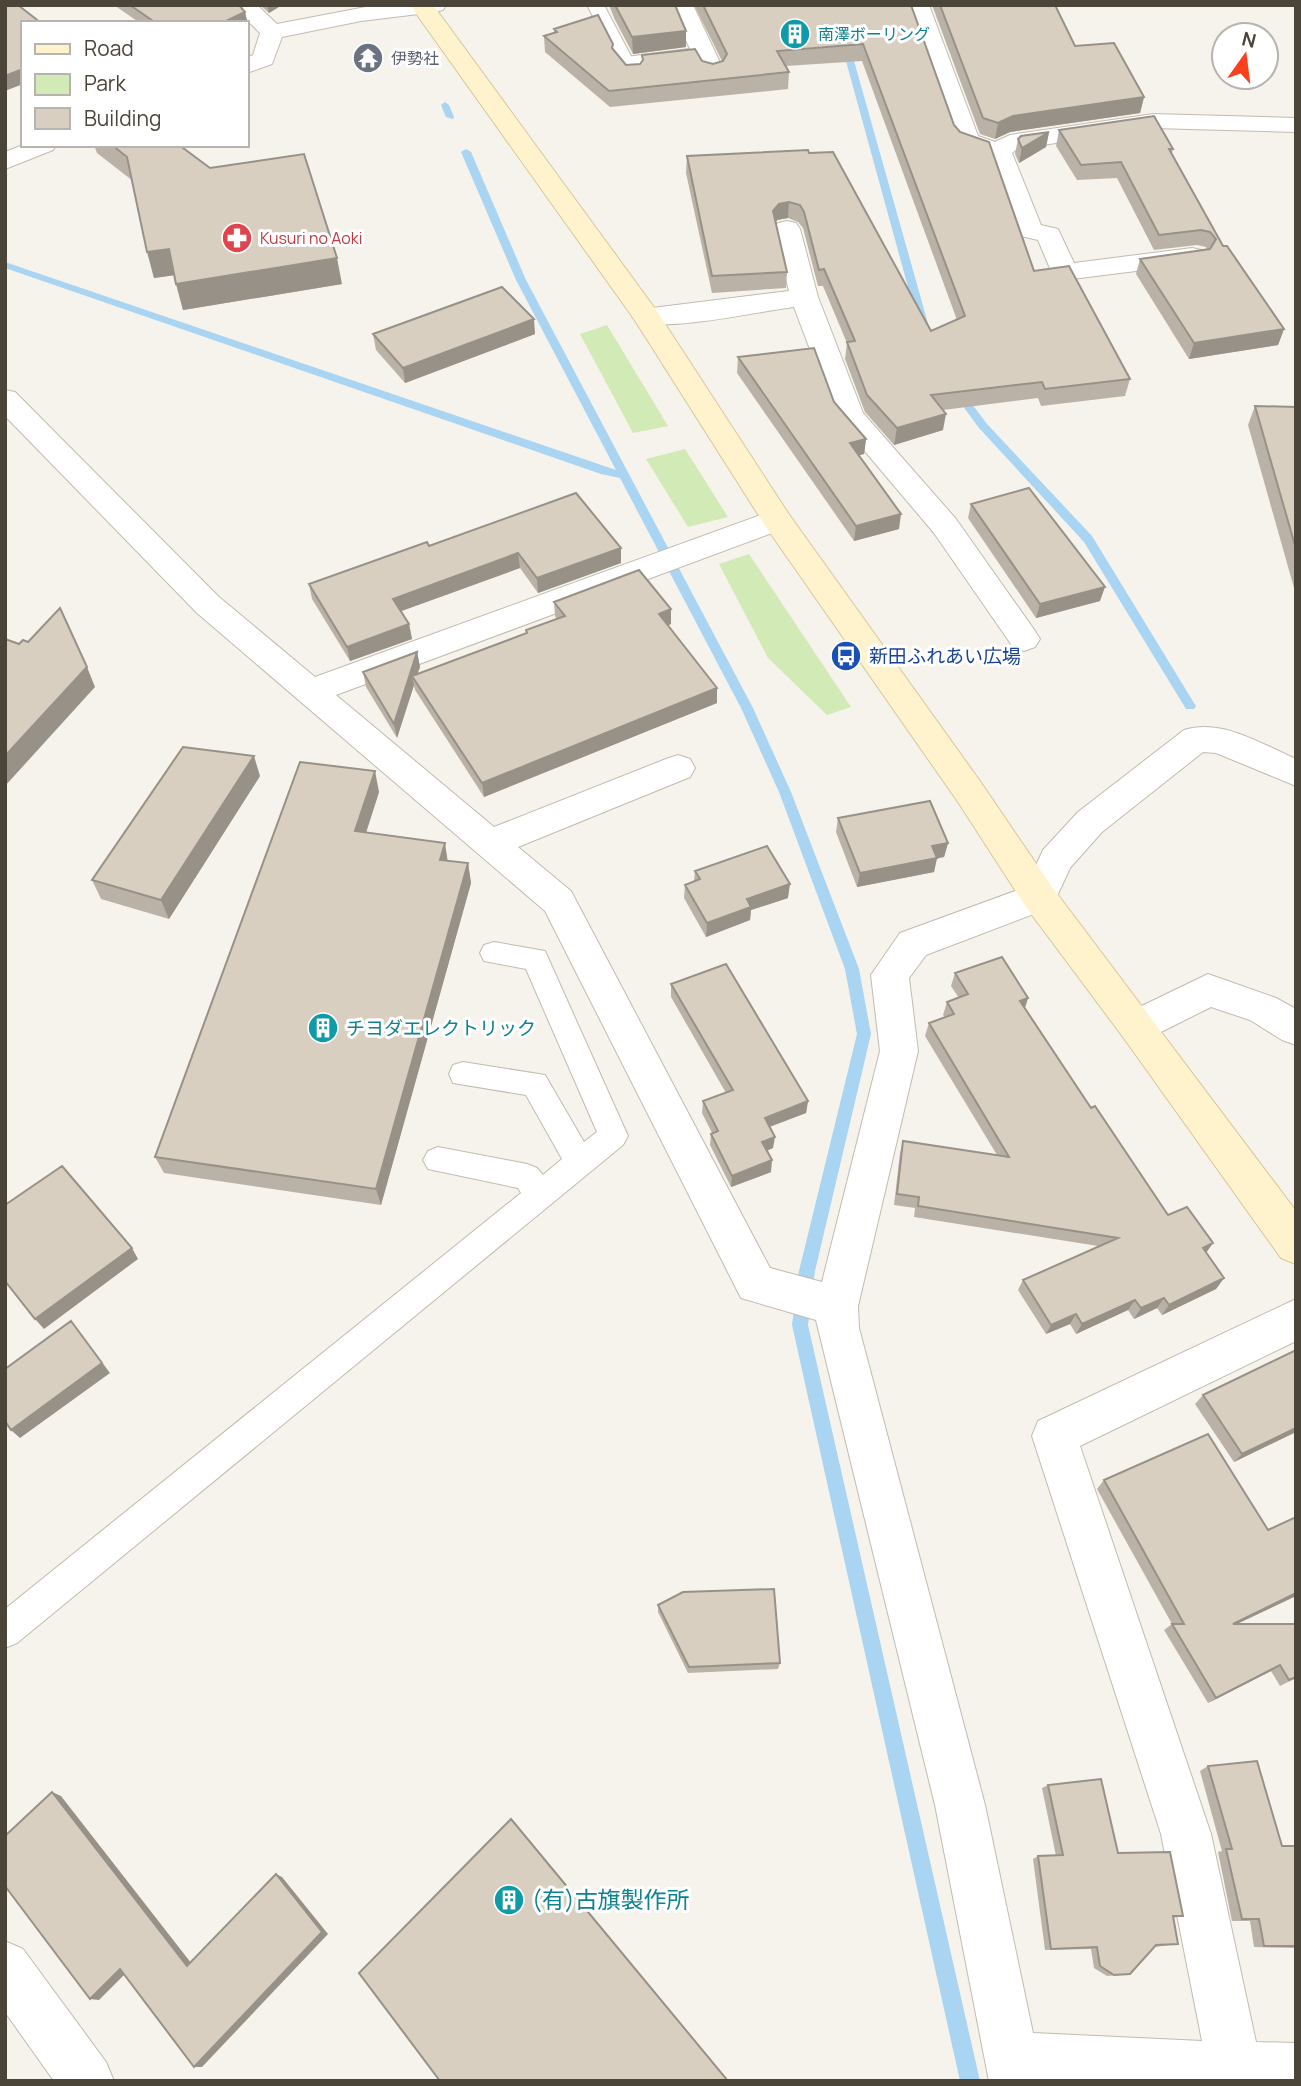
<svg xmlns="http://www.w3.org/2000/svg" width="1301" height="2086" viewBox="0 0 1301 2086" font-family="Manrope,'Noto Sans JP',sans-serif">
<rect width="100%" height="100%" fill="#f6f3ec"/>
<path fill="#d2eab5" d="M607 325 668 426 633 433 580 334Z
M685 449 728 517 688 527 646 459Z
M749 554 851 707 827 715 768 658 719 564Z"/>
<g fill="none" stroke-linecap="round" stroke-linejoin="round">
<path fill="#a9d4f2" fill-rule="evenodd" d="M845 40 849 43 929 327 928 329H920L919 327 841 43Z
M445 102 449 105 454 117 453 119 446 117 441 105Z
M466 149 471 152 526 280 753 708 791 792 859 969 871 1034 815 1271 808 1325 980 2081H960L792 1325 799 1271 857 1034 845 969 779 792 741 708 620 478 601 474 5 268V262L616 470 516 280 461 152Z
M959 391 963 392 987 424 1092 536 1194 703 1196 706 1194 709H1186L1084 542 979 428 954 394Z"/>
<g stroke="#c2bbae" stroke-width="2">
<path id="lane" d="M587 5H604L641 75 638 79H626Z
M494 942 545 951 628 1136 623 1145 17 1643 5 1648V1609L521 1193 518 1188 428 1169 423 1160 428 1151 438 1147 527 1164 537 1168 543 1175 562 1159 526 1095 453 1083 449 1074 453 1065 463 1062 545 1075 584 1142 597 1132 526 969 484 961 480 953 484 945Z"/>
</g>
<g stroke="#c2bbae" stroke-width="2">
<path id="street" d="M232 5H257L277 24 376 5H446L443 10 435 12 361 21 282 37 272 64 247 73V58L253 55 260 33Z
M670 5H693L724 71 720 76 712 78 704 76 696 62 626 70 618 68 614 63 618 58 690 49Z
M906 5H929L978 136 995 142 1010 135 1153 114 1296 118V132L1153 128 1017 149 1012 153 1041 225 1058 229 1074 263 1192 248 1201 250 1205 256 1201 262 1192 264 1064 280 1054 278 1038 240 1021 236 1017 230 988 156 958 146 954 141Z
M23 145H56L53 150 5 169V152Z
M787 221 796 223 800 229 818 297 863 413 956 519 1035 631 1040 639 1035 647 1024 651 1013 647 934 533 835 416 794 307C755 312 672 331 636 322L632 316 636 310 789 291 774 229 778 223Z
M5 390 15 392 219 597 315 677 766 513 777 510 788 513 792 520 788 527 336 695 494 827 666 759 678 755 690 759 695 768 690 777 518 847 571 891 770 1268 822 1282 880 1051 871 975 900 933 1026 887 1043 850 1078 812 1184 730C1221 718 1262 744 1296 759V786L1216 753 1203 752 1102 832 1070 868 1052 907 926 955 909 978 918 1051 858 1306 859 1328 985 1805 1033 2033 1202 2041 1161 1834 1032 1436 1038 1421 1296 1299V1341L1080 1446 1211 1834 1256 2042 1296 2043V2081H989L935 1805 816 1320 741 1298 545 911 197 613 5 416Z
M1208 974 1276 998 1296 1009V1045L1282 1040 1250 1020 1211 1007 1151 1037 1137 1042 1123 1037 1118 1026 1123 1015Z
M5 1941 23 1949 106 2062 114 2081H54L5 2012Z"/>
</g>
<g stroke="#d6c79b" stroke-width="2">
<path id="secondary" d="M410 5H433L656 310 788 513 982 784 1052 887 1296 1211V1264L1281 1258 1123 1037 1026 907 958 802 766 527 634 319Z"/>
</g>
<use href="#lane" fill="#fff" fill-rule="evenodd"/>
<use href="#street" fill="#fff" fill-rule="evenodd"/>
<use href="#secondary" fill="#fff3cd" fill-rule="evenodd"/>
</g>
<path fill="#bab2a6" d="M114 5H239L245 12 248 25 247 23H140Z
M260 5H282L269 13Z
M609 5H675L686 47 633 54 615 20Z
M694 5H911L954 125 1034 271 1130 379 1125 396 1041 406 1038 398 943 410V430L894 445 865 412 845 359 847 343 823 286H818L803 228 798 222 788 218 777 220 776 223 787 272 786 288 712 293 686 173 687 156 809 153 931 331 957 320 862 61 786 66 789 72 788 89 610 107 545 52 544 36 554 33V29L613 50 626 65 640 64 642 62V55L702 61 713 64 722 61Z
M932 5H1055L1075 46 1144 97 1140 113 1010 132 995 139 980 134Z
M1059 130 1173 149 1172 154 1223 246 1284 329 1278 345 1189 359 1136 274 1140 259 1207 250 1206 247 1197 245 1154 250 1117 178 1077 180 1056 146Z
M1049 132 1046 147 1019 163 1015 154 1018 139Z
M94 145H179L342 284 183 310 174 275 154 278 133 181 97 153Z
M373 334H535L405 383 376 350Z
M738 357 834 402 866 439 864 454 859 455 899 529 854 541 737 373Z
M1255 406 1296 407V595L1248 425Z
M971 504 1100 601 1036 618 968 518Z
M429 546 621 548V563L538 593 520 568 401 611 409 624 412 639 350 661 312 599 309 584Z
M554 602 671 609V624L668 625 717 688V703L484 797 415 690 414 685 397 738 366 687 363 672 417 652 420 667 417 674 526 634V630L557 619 555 616Z
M260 776 169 919 101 899 92 880Z
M379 792 366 833 448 861 468 863 471 883 381 1205 164 1173 155 1157Z
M838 818 948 843 944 857 937 858 934 872 857 887 836 832Z
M695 871 788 898 751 910 750 920 706 937 684 898 685 885 694 881Z
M955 973 1028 998 1025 1008 1091 1108 1168 1215 1213 1243 1206 1253 1224 1278 1216 1289 1162 1315 1157 1308 1134 1319 1128 1310 1076 1334 1070 1324 1046 1334 1018 1290 1023 1280 1098 1246 914 1217 915 1208 894 1205 900 1153 903 1141 997 1155 925 1036 929 1023 945 1017 943 1015 947 1002 959 998 951 986Z
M671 984 808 1101 806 1113 770 1127 773 1148 767 1151 771 1172 731 1187 710 1145 711 1134 712 1133 702 1113 703 1101 726 1093 671 997Z
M1203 1395 1296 1432 1234 1462 1195 1404Z
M1104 1480 1268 1530 1296 1517V1596L1237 1624 1296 1678 1280 1686 1271 1671 1208 1703 1164 1630 1172 1624 1097 1489Z
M658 1605 780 1663 778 1669 688 1673 658 1612Z
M1208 1766 1282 1846H1296V1948L1254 1947 1250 1921H1232L1218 1852 1222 1851 1200 1771Z
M1048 1785 1183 1916 1173 1918 1178 1944 1155 1947 1130 1974 1107 1976 1094 1968 1091 1949 1045 1950 1033 1859 1038 1856H1056L1042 1788Z"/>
<path fill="#979187" d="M267 5H282L269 13Z
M245 12 248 25H247V23H222Z
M686 31V47L633 54 632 37Z
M23 69V84L5 91V76Z
M1144 97 1140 113 1010 132 995 139 998 123 1013 116Z
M1049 132 1046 147 1019 163 1022 148Z
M789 202 788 218 777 220 772 228 773 211 779 204Z
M169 249 176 275 154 278 147 252Z
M337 258 342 284 183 310 176 284Z
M534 319 535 334 405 383 403 368Z
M1284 329 1278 345 1189 359 1194 343Z
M946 414 943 430 894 445 897 428Z
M866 439 864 454 848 458 850 443Z
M901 514 899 529 854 541 856 526Z
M621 548V563L538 593 537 578Z
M518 553 520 568 396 613 393 599Z
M1105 587 1100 601 1036 618 1040 604Z
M671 609V624L659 629V614Z
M409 624 412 639 350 661 347 647Z
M417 652 420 667 415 681 412 676 414 685 397 738 394 724Z
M87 667 95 687 5 786V756Z
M717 688V703L484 797 482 783Z
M254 756 260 776 169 919 161 900Z
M375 771 379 792 360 851 355 831Z
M445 843 448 863 440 860Z
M948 843 944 857 929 860 932 846Z
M937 858 934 872 857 887 860 873Z
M468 863 471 883 381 1205 376 1189Z
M790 884 788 898 751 910 750 920 706 937 707 923 747 899Z
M1028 998 1024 1010 1020 1001Z
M808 1101 806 1113 763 1129 765 1118Z
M775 1137 773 1148 761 1153 762 1142Z
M772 1160 771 1172 731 1187 732 1176Z
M1213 1243 1205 1254 1203 1248Z
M132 1248 138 1259 44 1329 35 1319Z
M1224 1278 1216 1289 1162 1315 1169 1305Z
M1164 1298 1157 1308 1134 1319 1141 1308Z
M1135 1300 1128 1310 1076 1334 1082 1324Z
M1076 1314 1070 1324 1046 1334 1051 1325Z
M71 1321 110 1373 20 1438 11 1430Z
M1296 1428V1432L1234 1462 1242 1454Z
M1296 1593V1596L1224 1630 1233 1624Z
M1280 1665 1271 1671 1208 1703 1216 1698Z
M52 1792 61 1796 195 1968 187 1966Z
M276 1874 282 1877 328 1934 202 2067H194Z
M120 1969 129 1970 99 2000 90 1999Z"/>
<path fill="#d8cfc1" stroke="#979187" stroke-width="2" d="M5 5H18L41 23H23V69L5 76Z
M130 5H239L245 12 222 23H156Z
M615 5H675L686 31 632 37Z
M703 5H911L954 125 960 132 989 142 1034 271 1069 266 1130 379 1045 389 1042 382 931 395 946 414 897 428 867 395 847 342 855 341 824 269 819 270 804 212 800 205 789 202 779 204 773 211 787 272 712 276 687 156 808 150 809 153 833 152 931 331 965 316 863 44 777 51 789 72 609 91 544 36 557 32 554 29 598 15 613 44 612 48 626 65 640 64 643 60 642 55 695 49 702 61 713 64 723 61 727 54Z
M940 5H1055L1075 46 1114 43 1144 97 1013 116 998 123 983 118Z
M1154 116 1173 149H1169L1223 246H1227L1284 329 1194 343 1140 259 1210 249 1216 239 1210 232 1201 230 1159 235 1121 162 1081 165 1059 130Z
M1049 132 1022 148 1018 139 1021 136Z
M112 145H179L210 168 304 154 337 258 176 284 169 249 147 252 127 157Z
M502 287 534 319 403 368 373 334Z
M814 348 834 402 866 439 850 443 901 514 856 526 738 357Z
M1255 406 1296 407V549Z
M1029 488 1105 587 1040 604 971 504Z
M576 493 621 548 537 578 518 553 393 599 409 624 347 647 309 584 427 542 429 546Z
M639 570 671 609 659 614 717 688 482 783 412 676 527 633 526 630 565 616 554 602Z
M60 608 87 667 5 756V639L19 644 23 640 28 642Z
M417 652 394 724 363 672Z
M183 747 254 756 161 900 92 880Z
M300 762 375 771 355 831 445 843 440 860 468 863 376 1189 155 1157Z
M930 801 948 843 932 846 937 858 860 873 838 818Z
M767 846 790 884 747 899 751 907 707 923 685 885 700 879 695 871Z
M1002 957 1028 998 1020 1001 1091 1108 1095 1106 1168 1215 1187 1207 1213 1243 1203 1248 1224 1278 1169 1305 1164 1298 1141 1308 1135 1300 1082 1324 1076 1314 1051 1325 1023 1280 1118 1238 918 1206 919 1197 897 1194 903 1141 1009 1157 929 1023 954 1014 947 1002 968 994 955 973Z
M726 964 808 1101 765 1118 775 1137 762 1142 772 1160 732 1176 711 1134 718 1131 703 1101 733 1090 671 984Z
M62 1166 132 1248 35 1319 5 1281V1205Z
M71 1321 102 1363 11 1430 5 1421V1369Z
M1296 1350V1428L1242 1454 1203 1395Z
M1208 1434 1268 1530 1296 1517V1593L1233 1624H1296V1677L1289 1680 1280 1665 1216 1698 1172 1624H1184L1104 1480Z
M774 1589 780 1663 689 1667 658 1605 683 1592Z
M1257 1761 1282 1846H1296V1946H1264L1259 1919H1242L1226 1849H1232L1208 1766Z
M1101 1779 1118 1853 1170 1852 1183 1916H1173L1178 1944 1156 1945 1130 1974 1114 1975 1100 1966 1097 1947 1051 1949 1038 1856 1063 1855 1048 1785Z
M52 1792 187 1966 276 1874 322 1932 194 2067 120 1969 90 1999 5 1886V1836Z
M511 1819 728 2081H440L359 1973Z"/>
<defs>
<g id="building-disc" transform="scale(1.575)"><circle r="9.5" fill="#0f9aa8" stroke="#fff"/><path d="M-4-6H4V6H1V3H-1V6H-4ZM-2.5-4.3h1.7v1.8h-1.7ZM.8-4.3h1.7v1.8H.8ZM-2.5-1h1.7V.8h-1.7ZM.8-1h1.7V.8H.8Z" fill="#fff"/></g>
<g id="temple-disc" transform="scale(1.575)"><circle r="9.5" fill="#6b7280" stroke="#fff"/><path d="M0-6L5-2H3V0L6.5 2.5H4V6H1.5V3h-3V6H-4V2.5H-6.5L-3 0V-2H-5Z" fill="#fff"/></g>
<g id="pharmacy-disc" transform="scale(1.575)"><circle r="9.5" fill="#e0444e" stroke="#fff"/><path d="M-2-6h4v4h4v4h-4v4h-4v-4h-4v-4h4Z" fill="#fff"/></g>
<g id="bus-disc" transform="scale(1.575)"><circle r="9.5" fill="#1a4fb4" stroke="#fff"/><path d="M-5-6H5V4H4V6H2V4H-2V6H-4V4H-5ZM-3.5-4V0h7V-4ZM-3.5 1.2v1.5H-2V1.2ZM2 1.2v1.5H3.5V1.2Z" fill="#fff"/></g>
</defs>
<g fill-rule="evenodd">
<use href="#building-disc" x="795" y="34"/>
<use href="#temple-disc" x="368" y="58"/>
<use href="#pharmacy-disc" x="237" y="238"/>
<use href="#bus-disc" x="846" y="656"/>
<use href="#building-disc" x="323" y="1028"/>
<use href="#building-disc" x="509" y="1900"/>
</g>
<g text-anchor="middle" stroke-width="6" stroke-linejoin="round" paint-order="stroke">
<g font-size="16" fill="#0d838f" stroke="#fff" text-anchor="start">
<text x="818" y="40">南澤ボーリング</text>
</g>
<g font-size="16" fill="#5b616d" stroke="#fff" text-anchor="start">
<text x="391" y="64">伊勢社</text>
</g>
<g font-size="16" fill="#be3a42" stroke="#fff" text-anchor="start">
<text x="260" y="244">Kusuri no Aoki</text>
</g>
<g font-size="19" fill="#164399" stroke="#fff" text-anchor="start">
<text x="869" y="663">新田ふれあい広場</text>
</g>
<g font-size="19" fill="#0d838f" stroke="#fff" text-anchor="start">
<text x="346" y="1035">チヨダエレクトリック</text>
</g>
<g font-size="23" fill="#0d838f" stroke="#fff" text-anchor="start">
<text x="532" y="1908">(有)古旗製作所</text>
</g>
</g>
<rect width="1301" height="2086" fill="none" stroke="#4b4439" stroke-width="14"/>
<rect x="21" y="21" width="228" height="126" fill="#ffffff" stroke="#b7b4b0" stroke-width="2"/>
<rect x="35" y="44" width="35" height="10" fill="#fff3cd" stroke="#b7b4b0" stroke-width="2"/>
<text x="84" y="56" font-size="21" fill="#4b4439">Road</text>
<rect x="35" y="74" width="35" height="21" fill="#d2eab5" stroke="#b7b4b0" stroke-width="2"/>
<text x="84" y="91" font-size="21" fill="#4b4439">Park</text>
<rect x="35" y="108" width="35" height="21" fill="#d8cfc1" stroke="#b7b4b0" stroke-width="2"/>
<text x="84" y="126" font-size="21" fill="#4b4439">Building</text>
<g transform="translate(1245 56) rotate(14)"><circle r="33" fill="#ffffff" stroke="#b7b4b0" stroke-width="2"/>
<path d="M0-5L12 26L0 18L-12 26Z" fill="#fc3f1d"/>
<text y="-10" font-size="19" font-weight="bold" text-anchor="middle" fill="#4b4439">N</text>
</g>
</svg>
